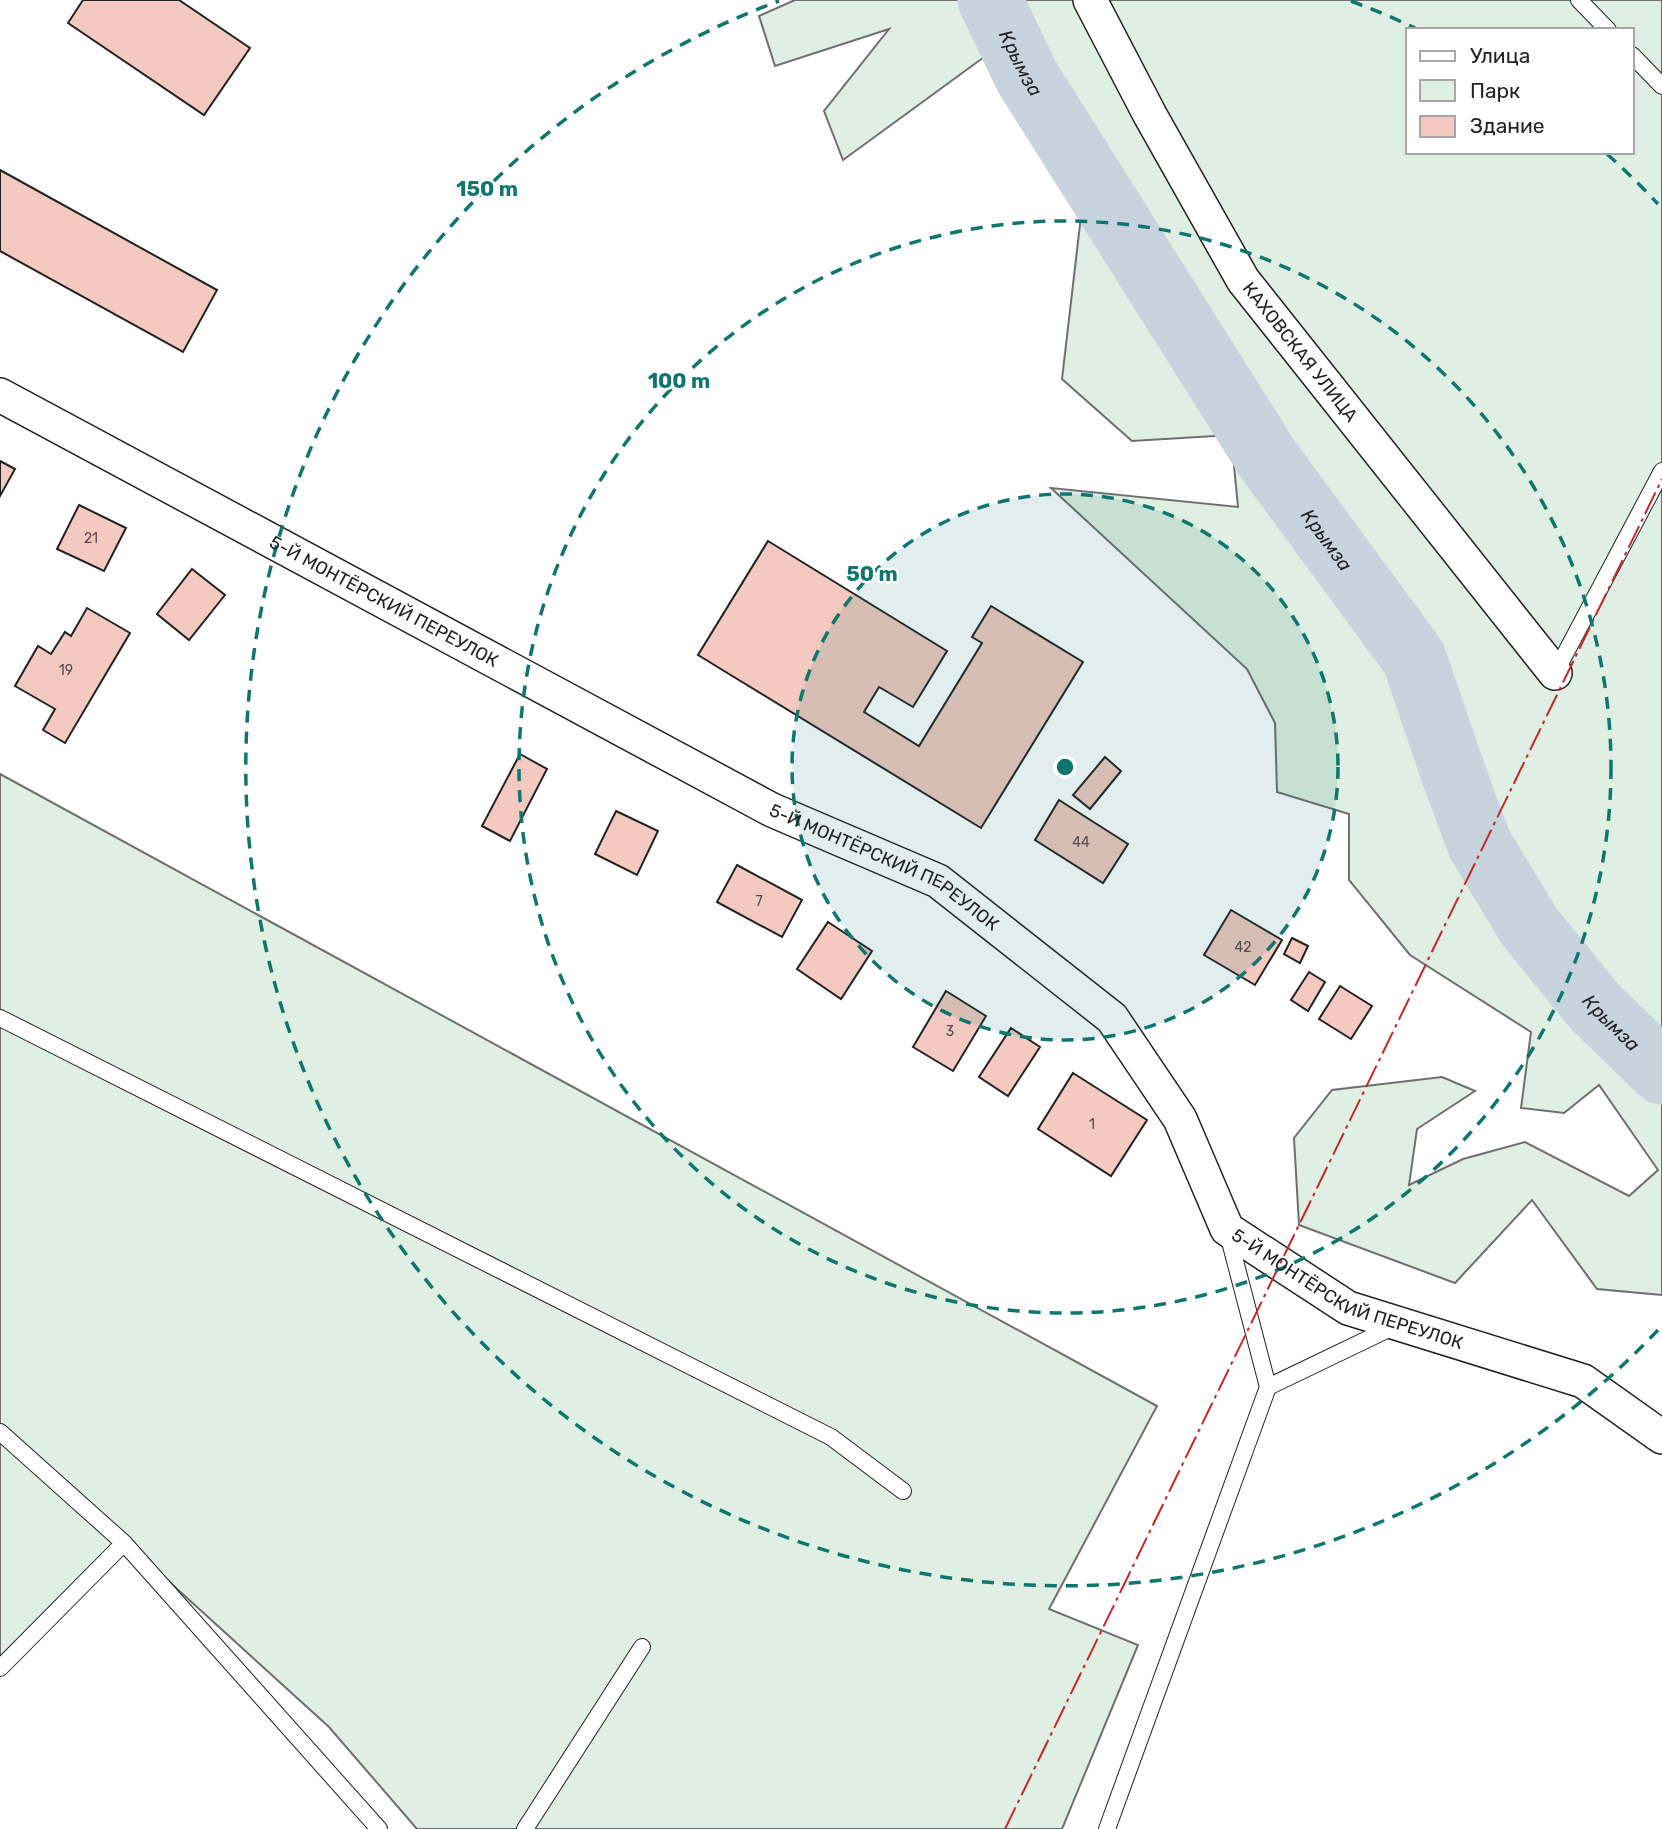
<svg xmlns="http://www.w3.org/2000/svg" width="1662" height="1829" viewBox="0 0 1662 1829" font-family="Rubik,sans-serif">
<rect width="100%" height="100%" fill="#fff"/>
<path fill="#e0efe3" stroke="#6f6f6f" stroke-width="2" fill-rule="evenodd" d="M795 0H1662V1295L1597 1289 1532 1200 1455 1283 1299 1225 1294 1138 1332 1090 1442 1077 1475 1091 1417 1129 1409 1185 1463 1159 1525 1142 1629 1196 1658 1170 1599 1085 1564 1113 1521 1108 1531 1032 1410 955 1349 880V814L1277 792 1275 723 1247 669 1051 488 1238 507 1231 435 1132 441 1062 379 1088 156 991 52 843 160 824 111 889 29 775 66 759 16ZM1408 30H1632V152H1408Z
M0 774 1157 1406 1049 1609 1138 1645 1062 1829H417L329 1727 121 1538 0 1659Z"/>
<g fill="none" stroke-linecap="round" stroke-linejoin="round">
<path stroke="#c7d3dd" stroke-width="65" id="s1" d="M990 0 1027 77 1267 458 1414 658 1451 767 1479 843 1529 926 1595 1007 1662 1072"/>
</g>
<path fill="#f3c9c0" stroke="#222" stroke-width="2" d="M83 0H179L250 48 204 115 68 23Z
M0 170 217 290 183 352 0 251Z
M0 461 15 469 0 496Z
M79 505 126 528 104 571 57 549Z
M768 541 947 651 913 707 879 687 864 712 919 746 982 643 972 637 991 606 1083 662 981 828 698 655Z
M192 569 225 595 189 640 157 614Z
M87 608 130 633 65 743 43 730 55 709 15 686 38 646 51 654 65 632 71 636Z
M520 754 547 769 510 841 482 826Z
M1105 757 1121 771 1090 809 1073 795Z
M1059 800 1128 844 1103 883 1035 840Z
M616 811 658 831 637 875 595 854Z
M737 865 802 900 782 937 717 902Z
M1231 910 1282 940 1255 985 1204 955Z
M828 922 872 951 841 999 797 969Z
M1292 938 1308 946 1300 963 1284 954Z
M1309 972 1325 982 1308 1011 1291 1000Z
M1340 986 1372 1006 1351 1039 1319 1019Z
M946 991 986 1016 953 1071 913 1047Z
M1011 1028 1040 1047 1008 1096 979 1077Z
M1073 1073 1147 1120 1111 1176 1038 1129Z"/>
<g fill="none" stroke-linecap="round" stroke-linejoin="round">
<g stroke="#222" stroke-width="18">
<path id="lane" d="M1579 0 1608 30
M1632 55 1662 86
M1555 673 1662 471
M0 1018 831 1437 903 1491
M1228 1234 1268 1387
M0 1432 124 1543 379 1829
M0 1668 124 1543
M525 1829 642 1647
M1107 1829 1268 1387 1397 1325"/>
</g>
<g stroke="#222" stroke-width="36">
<g id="street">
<path id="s2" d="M1090 0 1150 115 1243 280 1555 673"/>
<path id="s3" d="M0 395 772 810 938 881 1112 1018 1180 1119 1227 1229 1348 1308 1583 1381 1662 1437"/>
</g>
</g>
<use href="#lane" stroke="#fff" stroke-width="16"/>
<use href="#street" stroke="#fff" stroke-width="33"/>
<path stroke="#c62828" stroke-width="2" stroke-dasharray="24 5 3.5 5" stroke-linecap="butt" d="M1005 1829 1662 479"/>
</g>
<circle cx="1065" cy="767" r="273" fill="#0f766e" fill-opacity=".12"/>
<g fill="none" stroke="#0f766e" stroke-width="3.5" stroke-dasharray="12 9">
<circle cx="1065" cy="767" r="273"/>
<circle cx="1065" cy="767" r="546"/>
<path d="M1658 1330A818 818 0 1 1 779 1M1351 1A818 818 0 0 1 1417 29M1607 154A818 818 0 0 1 1658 204"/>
</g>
<g text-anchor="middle" stroke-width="5" stroke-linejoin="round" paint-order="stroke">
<g font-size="14" fill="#564c4a">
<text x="91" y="543">21</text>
<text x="66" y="675">19</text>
<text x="1081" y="847">44</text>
<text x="759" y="906">7</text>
<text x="1243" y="952">42</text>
<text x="950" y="1036">3</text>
<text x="1092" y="1129">1</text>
</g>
<g font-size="18" fill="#222" stroke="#fff">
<text dy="6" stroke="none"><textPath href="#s2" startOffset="411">КАХОВСКАЯ УЛИЦА</textPath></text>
<text dy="6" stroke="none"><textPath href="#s3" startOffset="436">5-Й МОНТЁРСКИЙ ПЕРЕУЛОК</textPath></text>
<text dy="6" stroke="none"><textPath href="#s3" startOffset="1003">5-Й МОНТЁРСКИЙ ПЕРЕУЛОК</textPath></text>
<text dy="6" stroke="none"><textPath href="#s3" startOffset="1656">5-Й МОНТЁРСКИЙ ПЕРЕУЛОК</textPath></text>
</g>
<g font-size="19" font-style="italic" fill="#222" stroke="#fff">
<text dy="7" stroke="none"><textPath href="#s1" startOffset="70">Крымза</textPath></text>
<text dy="7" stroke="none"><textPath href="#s1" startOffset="637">Крымза</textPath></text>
<text dy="7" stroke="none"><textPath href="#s1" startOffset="1204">Крымза</textPath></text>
</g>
</g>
<circle cx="1065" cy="767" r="10" fill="#0f766e" stroke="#fff" stroke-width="3.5"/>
<g font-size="21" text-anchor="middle" font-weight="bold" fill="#0f766e" stroke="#fff" stroke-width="5" stroke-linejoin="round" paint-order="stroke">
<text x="487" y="196">150 m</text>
<text x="679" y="388">100 m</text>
<text x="872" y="581">50 m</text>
</g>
<rect x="1406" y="28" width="228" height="126" fill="#ffffff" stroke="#a7a7a7" stroke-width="2"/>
<rect x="1420" y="51" width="35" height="10" fill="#ffffff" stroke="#a7a7a7" stroke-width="2"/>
<text x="1470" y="63" font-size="21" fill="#222222">Улица</text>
<rect x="1420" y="80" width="35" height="21" fill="#e0efe3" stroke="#a7a7a7" stroke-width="2"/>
<text x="1470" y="98" font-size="21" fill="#222222">Парк</text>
<rect x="1420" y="116" width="35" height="21" fill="#f3c9c0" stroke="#a7a7a7" stroke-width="2"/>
<text x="1470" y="133" font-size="21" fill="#222222">Здание</text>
</svg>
